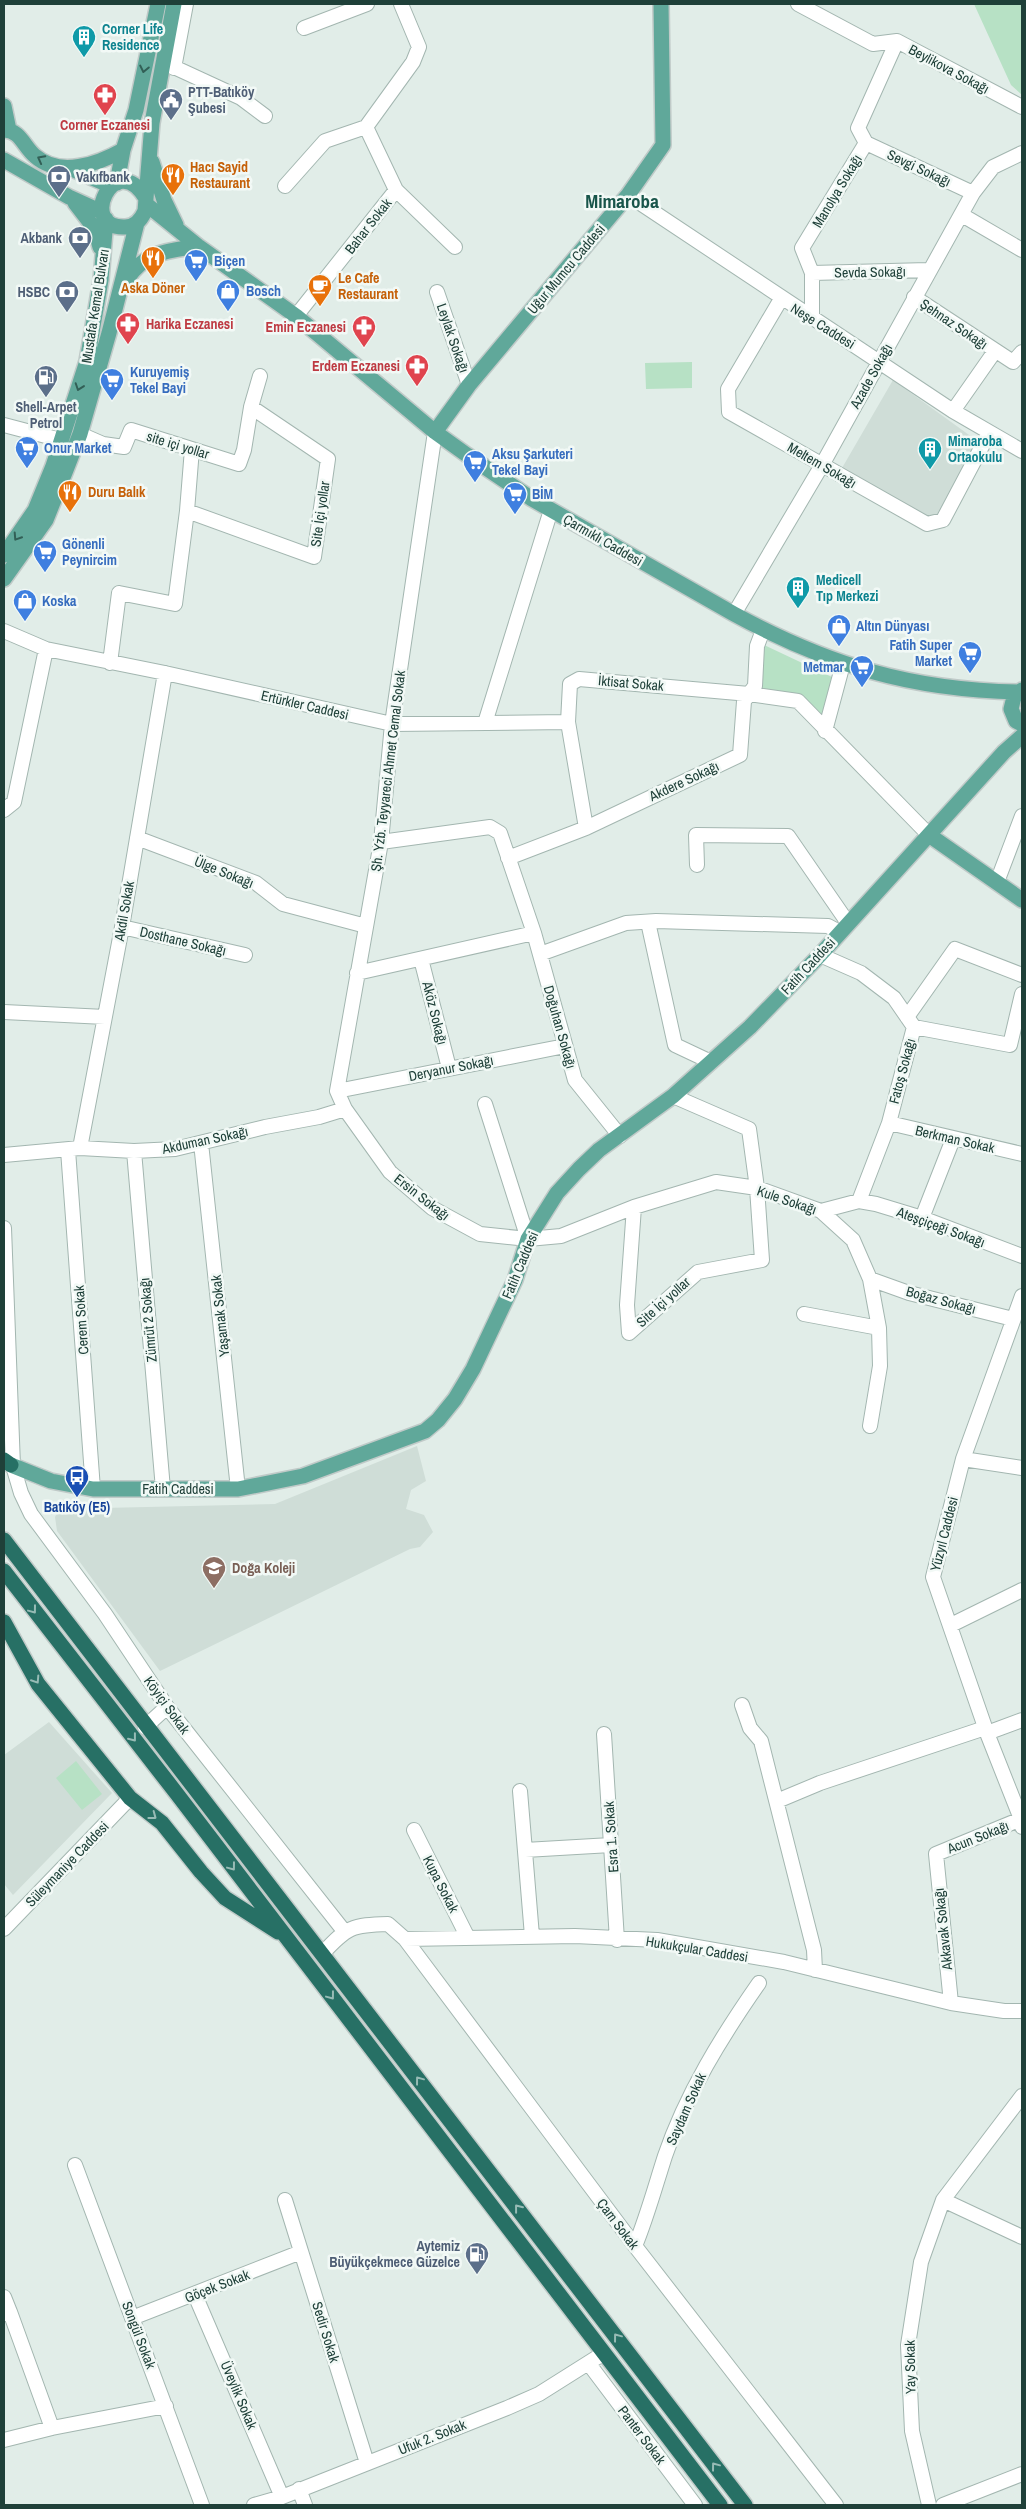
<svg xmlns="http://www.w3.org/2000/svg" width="1026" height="2509" viewBox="0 0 1026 2509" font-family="'Archivo Narrow',sans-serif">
<rect width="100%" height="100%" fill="#e1ede8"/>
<path fill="#cfddd7" d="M893 380 976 440 977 447 937 516 927 518 842 468Z
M417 1446 426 1481 411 1490 406 1509 424 1515 433 1532 420 1547 410 1549 160 1671 57 1531 55 1517 59 1509 275 1504Z
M49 1722 112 1793 13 1895 4 1884V1755Z"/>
<path fill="#b7e1c5" d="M974 4H1022V95L1011 85Z
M692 362V388L646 389 645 363Z
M762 644 834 678 821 719 762 690Z
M76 1761 102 1794 82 1810 56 1778Z"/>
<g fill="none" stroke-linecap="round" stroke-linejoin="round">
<g stroke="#a3b6b0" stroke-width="16">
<path id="minor" d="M798 4 873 44 897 41 1022 107
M304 28 367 4
M163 62 241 98 265 116
M174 68 186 4
M366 127 413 62 419 47 401 4
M866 143 973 193
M285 186 325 141 366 127
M396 190 455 247
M628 195 953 411 1022 451
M962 215 1022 250
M812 273 928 270
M437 292 469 385
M914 297 1013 362 1022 352
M781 299 728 389 729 412 927 524 943 520 989 433
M296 316 396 190 366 127
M812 318V273L802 248 866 143 858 128 897 41
M953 411 995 351
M4 425 61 440
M435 432 392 724 381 842 337 1091 345 1109 390 1172 432 1208 480 1234 528 1239 561 1236 634 1207 716 1182 757 1188 821 1211 853 1240 870 1279 879 1328 880 1366 870 1426
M80 434 103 444 124 447 131 430 239 464 244 450 251 407 260 376
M187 511 192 449
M734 614 822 465 973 193 993 167 1022 153
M4 631 46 649 165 673 392 724 568 722
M110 663 119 593 175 604 187 511 314 557 328 459 251 407
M485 723 551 510
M825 731 843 664
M4 810 14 802 46 649
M586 828 568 722 570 684 579 679 749 694 798 701 929 835
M137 838 256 883 283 904 366 926
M381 842 490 827 500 833 534 933 575 1080 620 1136
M508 858 586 828 740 755 744 701 755 686 757 646 763 630
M697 865 696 835 788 836 848 923
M997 882 1022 816
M648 922 675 1045 711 1062
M122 927 245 955
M540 954 626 923 656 921 828 926 839 932
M820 955 861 973 894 998 914 1027 889 1123 859 1201
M421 959 449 1068
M357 973 534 933
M4 1012 105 1017
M907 1017 955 949 1022 975
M914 1027 1010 1045 1022 994
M337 1091 565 1046
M485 1104 528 1239
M889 1123 1022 1154
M201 1143 238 1489
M80 1148 122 927 165 673
M68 1150 93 1489
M134 1151 163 1489
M4 1155 80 1148 134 1151 175 1149 265 1127 319 1117 345 1109
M634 1207 627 1305 629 1333 698 1272 762 1260 757 1188 749 1129 673 1096
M821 1211 859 1201 876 1204 922 1218 1022 1256
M922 1218 953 1139
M4 1228 13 1466 21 1493 31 1514 105 1614 167 1707 344 1931
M870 1279 909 1293 1013 1319
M1022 1296 963 1459 933 1577 987 1733 1021 1819 1022 1827
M804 1314 879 1328
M963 1459 1022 1468
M951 1625 1022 1590
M742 1705 750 1728 761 1741 814 1950 815 1970
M145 1727 167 1707
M987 1733 1022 1720
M604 1734 617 1940
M520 1791 532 1936
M777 1801 820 1783 985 1728
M414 1830 468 1938
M525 1850 611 1845
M4 1929 130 1798
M405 1939 635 2246 836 2505
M323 1953C347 1927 352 1925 388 1924L405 1939 575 1936 657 1940 784 1962 951 2003 1004 2011H1022
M951 2003 936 1854 1021 1819
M75 2165 202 2505
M285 2200 367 2463
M943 2200 1022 2237
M635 2246C647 2217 655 2187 665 2156 686 2094 722 2036 759 1983
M195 2295 282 2497
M4 2297 10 2312 4 2314
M10 2312 52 2428
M132 2318 301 2252
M589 2364 695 2505
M4 2440 52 2428 166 2406
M299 2489 305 2505
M254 2505 282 2497 507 2408 539 2394 604 2353
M929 2505 912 2431 908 2345 921 2262 943 2200 1022 2096
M943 2505 1022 2474"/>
</g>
<g stroke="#c0cac8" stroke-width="18">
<path id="major" d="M4 106 9 130
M4 130C20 130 24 147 35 156 60 178 98 164 123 150
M4 160 69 197 102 212
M152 162 164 200 176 225
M72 169 111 186
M117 183 123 150 136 110 158 4
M145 197C114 148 77 229 125 227 135 227 141 220 145 211L152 123 174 4
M75 203 95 229 100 247
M146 204 198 246 296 316 435 432 467 455 532 499 734 614C828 665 911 690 1018 692
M127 279C146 251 168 251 198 246
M435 432 469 385 628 195 663 145 661 4
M4 555 35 510 53 466 87 361 101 280 106 219
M4 579 46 520 66 470 80 434 109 333 137 223
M1022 690 1014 697 1011 709 1016 721 1022 724
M929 835 1022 900
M11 1465 51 1481 93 1489H238L303 1476 425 1431 438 1420 455 1399 473 1369 515 1280 528 1239 557 1193 579 1169 599 1150 673 1096 750 1027 820 955 1004 752 1022 736"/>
</g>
<g stroke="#c0cac8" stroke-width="18">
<path id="highway" d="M4 1460 11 1465
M4 1540 745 2505
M4 1571 177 1794 720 2505
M4 1622 38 1684 130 1798 162 1823 201 1872 225 1898 278 1932"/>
</g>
<use href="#minor" stroke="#fff" stroke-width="14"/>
<use href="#major" stroke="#60a89a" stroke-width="15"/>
<use href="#highway" stroke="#277065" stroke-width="15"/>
</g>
<defs><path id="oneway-chevron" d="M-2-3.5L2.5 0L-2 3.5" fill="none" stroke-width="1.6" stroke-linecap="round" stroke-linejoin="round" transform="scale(1.25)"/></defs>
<g stroke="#325f56">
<use href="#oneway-chevron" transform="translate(144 69) rotate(102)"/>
<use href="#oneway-chevron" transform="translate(41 159) rotate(-152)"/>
<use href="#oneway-chevron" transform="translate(79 387) rotate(109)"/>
<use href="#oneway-chevron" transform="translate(17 537) rotate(123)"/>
</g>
<g stroke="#97bbb5">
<use href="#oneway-chevron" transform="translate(33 1610) rotate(53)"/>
<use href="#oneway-chevron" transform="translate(36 1680) rotate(57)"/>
<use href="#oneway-chevron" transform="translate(133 1738) rotate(52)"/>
<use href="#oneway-chevron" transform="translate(153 1816) rotate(37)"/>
<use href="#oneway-chevron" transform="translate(232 1867) rotate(53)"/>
<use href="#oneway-chevron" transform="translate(331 1996) rotate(53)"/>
<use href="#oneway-chevron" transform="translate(419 2080) rotate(-127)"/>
<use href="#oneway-chevron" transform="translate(518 2208) rotate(-128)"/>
<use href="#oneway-chevron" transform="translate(617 2337) rotate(-127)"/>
<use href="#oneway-chevron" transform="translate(715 2466) rotate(-127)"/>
</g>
<defs>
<g id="building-pin" transform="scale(1.25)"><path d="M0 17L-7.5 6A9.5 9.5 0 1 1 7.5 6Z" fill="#0f9aa8" stroke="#f2f9f6"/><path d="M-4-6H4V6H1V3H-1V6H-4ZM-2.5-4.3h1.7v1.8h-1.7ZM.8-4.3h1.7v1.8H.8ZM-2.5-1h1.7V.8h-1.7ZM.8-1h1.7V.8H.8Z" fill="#fff"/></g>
<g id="pharmacy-pin" transform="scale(1.25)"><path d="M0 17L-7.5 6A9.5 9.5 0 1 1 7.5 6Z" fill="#e0444e" stroke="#f2f9f6"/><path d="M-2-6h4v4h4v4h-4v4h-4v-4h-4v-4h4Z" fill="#fff"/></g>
<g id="civic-pin" transform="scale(1.25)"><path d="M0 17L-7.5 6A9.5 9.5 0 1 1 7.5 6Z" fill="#5c6f8a" stroke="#f2f9f6"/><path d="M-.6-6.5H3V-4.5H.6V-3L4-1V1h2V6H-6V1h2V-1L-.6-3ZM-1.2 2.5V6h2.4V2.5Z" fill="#fff"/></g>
<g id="restaurant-pin" transform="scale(1.25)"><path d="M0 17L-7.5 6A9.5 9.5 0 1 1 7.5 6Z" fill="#e8710a" stroke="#f2f9f6"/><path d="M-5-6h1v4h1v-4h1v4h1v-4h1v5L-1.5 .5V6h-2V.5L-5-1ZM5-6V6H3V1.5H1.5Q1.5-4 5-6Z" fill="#fff"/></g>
<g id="bank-pin" transform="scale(1.25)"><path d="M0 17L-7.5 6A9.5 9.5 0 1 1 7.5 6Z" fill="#5c6f8a" stroke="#f2f9f6"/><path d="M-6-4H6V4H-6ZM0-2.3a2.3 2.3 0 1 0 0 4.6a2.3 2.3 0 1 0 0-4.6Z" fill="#fff"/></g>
<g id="supermarket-pin" transform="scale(1.25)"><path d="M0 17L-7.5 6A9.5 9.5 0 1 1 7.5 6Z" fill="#3f7fe0" stroke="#f2f9f6"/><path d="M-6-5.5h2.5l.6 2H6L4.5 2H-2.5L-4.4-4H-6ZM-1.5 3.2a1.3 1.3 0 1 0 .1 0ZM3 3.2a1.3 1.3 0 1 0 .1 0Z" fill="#fff"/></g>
<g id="cafe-pin" transform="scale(1.25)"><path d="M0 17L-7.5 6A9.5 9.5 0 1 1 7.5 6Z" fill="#e8710a" stroke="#f2f9f6"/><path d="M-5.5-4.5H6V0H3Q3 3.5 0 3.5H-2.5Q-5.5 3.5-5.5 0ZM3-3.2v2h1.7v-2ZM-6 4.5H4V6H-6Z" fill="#fff"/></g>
<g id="shop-pin" transform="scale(1.25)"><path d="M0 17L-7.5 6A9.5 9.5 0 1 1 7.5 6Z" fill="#3f7fe0" stroke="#f2f9f6"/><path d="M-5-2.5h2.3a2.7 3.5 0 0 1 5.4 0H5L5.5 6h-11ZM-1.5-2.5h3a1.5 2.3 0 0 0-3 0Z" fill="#fff"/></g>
<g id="fuel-pin" transform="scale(1.25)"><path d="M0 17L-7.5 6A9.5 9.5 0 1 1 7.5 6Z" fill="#5c6f8a" stroke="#f2f9f6"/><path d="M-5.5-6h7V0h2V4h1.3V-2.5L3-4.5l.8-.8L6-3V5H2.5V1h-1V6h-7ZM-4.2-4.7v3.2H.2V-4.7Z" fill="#fff"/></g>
<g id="bus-pin" transform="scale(1.25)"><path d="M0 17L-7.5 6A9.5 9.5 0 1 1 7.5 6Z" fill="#1a4fb4" stroke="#f2f9f6"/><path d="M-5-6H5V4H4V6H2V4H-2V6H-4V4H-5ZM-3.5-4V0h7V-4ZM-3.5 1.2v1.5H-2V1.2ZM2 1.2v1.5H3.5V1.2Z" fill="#fff"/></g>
<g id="school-pin" transform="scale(1.25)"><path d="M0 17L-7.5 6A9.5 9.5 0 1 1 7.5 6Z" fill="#8d6e63" stroke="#f2f9f6"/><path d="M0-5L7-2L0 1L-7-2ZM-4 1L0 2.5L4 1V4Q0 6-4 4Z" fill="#fff"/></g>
</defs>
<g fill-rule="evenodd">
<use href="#building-pin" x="84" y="37"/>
<use href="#pharmacy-pin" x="105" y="95"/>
<use href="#civic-pin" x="171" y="100"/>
<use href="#restaurant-pin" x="173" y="175"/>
<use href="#bank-pin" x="59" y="177"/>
<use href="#bank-pin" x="80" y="238"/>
<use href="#restaurant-pin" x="153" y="258"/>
<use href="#supermarket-pin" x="196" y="261"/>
<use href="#cafe-pin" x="320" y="286"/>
<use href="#shop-pin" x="228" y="291"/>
<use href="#bank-pin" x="67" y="292"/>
<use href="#pharmacy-pin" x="128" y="324"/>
<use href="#pharmacy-pin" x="364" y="327"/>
<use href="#pharmacy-pin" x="417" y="366"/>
<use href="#fuel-pin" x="46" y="377"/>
<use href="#supermarket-pin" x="112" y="380"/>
<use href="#supermarket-pin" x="27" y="448"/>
<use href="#building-pin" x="930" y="449"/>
<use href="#supermarket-pin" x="475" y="462"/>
<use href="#restaurant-pin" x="70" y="492"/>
<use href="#supermarket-pin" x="515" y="494"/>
<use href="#supermarket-pin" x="45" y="552"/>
<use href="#building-pin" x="798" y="588"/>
<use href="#shop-pin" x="25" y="601"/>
<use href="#shop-pin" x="839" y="626"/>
<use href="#supermarket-pin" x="970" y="653"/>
<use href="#supermarket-pin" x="862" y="667"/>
<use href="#bus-pin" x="77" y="1477"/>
<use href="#school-pin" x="214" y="1568"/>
<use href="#fuel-pin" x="477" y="2254"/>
</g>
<g text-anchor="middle" stroke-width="5" stroke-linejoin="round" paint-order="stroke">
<g font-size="14" font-weight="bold" fill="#0d838f" stroke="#f2f9f6" text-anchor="start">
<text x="102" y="34">Corner Life<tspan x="102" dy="16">Residence</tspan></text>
<text x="948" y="446">Mimaroba<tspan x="948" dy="16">Ortaokulu</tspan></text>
<text x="816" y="585">Medicell<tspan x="816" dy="16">Tıp Merkezi</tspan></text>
</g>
<g font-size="14" fill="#1f4039" stroke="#f2f9f6">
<text transform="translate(949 69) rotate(28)" y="5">Beylikova Sokağı</text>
<text transform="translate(919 168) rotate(25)" y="5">Sevgi Sokağı</text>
<text transform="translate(837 191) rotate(-59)" y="5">Manolya Sokağı</text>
<text transform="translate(368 226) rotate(-52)" y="5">Bahar Sokak</text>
<text transform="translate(566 269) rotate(-50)" y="5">Uğur Mumcu Caddesi</text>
<text transform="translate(870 272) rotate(-1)" y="5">Sevda Sokağı</text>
<text transform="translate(95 306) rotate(-81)" y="5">Mustafa Kemal Bulvarı</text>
<text transform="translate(954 324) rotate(34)" y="5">Şehnaz Sokağı</text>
<text transform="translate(823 326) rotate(32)" y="5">Neşe Caddesi</text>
<text transform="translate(453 338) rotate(71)" y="5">Leylak Sokağı</text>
<text transform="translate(871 376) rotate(-61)" y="5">Azade Sokağı</text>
<text transform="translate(178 445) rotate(17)" y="5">site içi yollar</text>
<text transform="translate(822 465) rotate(30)" y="5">Meltem Sokağı</text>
<text transform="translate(320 514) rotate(-82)" y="5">Site İçi yollar</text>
<text transform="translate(603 540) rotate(30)" y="5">Çarmıklı Caddesi</text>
<text transform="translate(631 683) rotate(5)" y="5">İktisat Sokak</text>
<text transform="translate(305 705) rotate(13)" y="5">Ertürkler Caddesi</text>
<text transform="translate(388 771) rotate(-83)" y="5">Şh. Yzb. Teyyareci Ahmet Cemal Sokak</text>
<text transform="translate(684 781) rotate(-25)" y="5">Akdere Sokağı</text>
<text transform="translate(224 872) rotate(22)" y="5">Ülge Sokağı</text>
<text transform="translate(124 911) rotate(-80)" y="5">Akdil Sokak</text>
<text transform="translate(183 941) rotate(13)" y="5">Dosthane Sokağı</text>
<text transform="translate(808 966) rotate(-47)" y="5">Fatih Caddesi</text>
<text transform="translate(435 1013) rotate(76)" y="5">Aköz Sokağı</text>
<text transform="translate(560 1027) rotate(74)" y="5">Doğuhan Sokağı</text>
<text transform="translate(451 1068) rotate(-11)" y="5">Deryanur Sokağı</text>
<text transform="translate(902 1071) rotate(-75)" y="5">Fatoş Sokağı</text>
<text transform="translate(955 1139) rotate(13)" y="5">Berkman Sokak</text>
<text transform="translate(205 1140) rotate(-12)" y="5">Akduman Sokağı</text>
<text transform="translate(422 1197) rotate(38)" y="5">Ersin Sokağı</text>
<text transform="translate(787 1200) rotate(19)" y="5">Kule Sokağı</text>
<text transform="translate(941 1227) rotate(20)" y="5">Ateşçiçeği Sokağı</text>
<text transform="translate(520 1265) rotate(-67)" y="5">Fatih Caddesi</text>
<text transform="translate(941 1300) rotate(15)" y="5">Boğaz Sokağı</text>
<text transform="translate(663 1302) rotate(-42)" y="5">Site İçi yollar</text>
<text transform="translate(220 1316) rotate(-96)" y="5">Yaşamak Sokak</text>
<text transform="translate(81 1320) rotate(-94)" y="5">Cerem Sokak</text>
<text transform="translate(148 1320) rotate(-95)" y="5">Zümrüt 2 Sokağı</text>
<text x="178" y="1494">Fatih Caddesi</text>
<text transform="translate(944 1534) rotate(-76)" y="5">Yüzyıl Caddesi</text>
<text transform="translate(167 1705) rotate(54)" y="5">Köyiçi Sokak</text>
<text transform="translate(611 1837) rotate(-94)" y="5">Esra 1. Sokak</text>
<text transform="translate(978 1837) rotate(-22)" y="5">Acun Sokağı</text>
<text transform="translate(67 1864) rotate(-46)" y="5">Süleymaniye Caddesi</text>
<text transform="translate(441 1884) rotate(63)" y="5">Kupa Sokak</text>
<text transform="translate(943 1929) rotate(-96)" y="5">Akkavak Sokağı</text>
<text transform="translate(697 1949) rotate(9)" y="5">Hukukçular Caddesi</text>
<text transform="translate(686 2109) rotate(-66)" y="5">Saydam Sokak</text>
<text transform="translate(618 2224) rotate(53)" y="5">Çam Sokak</text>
<text transform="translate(217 2286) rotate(-21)" y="5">Göçek Sokak</text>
<text transform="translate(326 2332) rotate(73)" y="5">Sedir Sokak</text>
<text transform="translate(139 2335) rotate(69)" y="5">Songül Sokak</text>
<text transform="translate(910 2367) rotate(-91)" y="5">Yay Sokak</text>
<text transform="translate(239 2395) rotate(67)" y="5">Üveylik Sokak</text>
<text transform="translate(642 2435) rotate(53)" y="5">Panter Sokak</text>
<text transform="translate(432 2437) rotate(-22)" y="5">Ufuk 2. Sokak</text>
</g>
<g font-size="14" font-weight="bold" fill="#4e5e75" stroke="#f2f9f6" text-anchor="end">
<text x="188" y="97" text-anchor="start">PTT-Batıköy<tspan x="188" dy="16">Şubesi</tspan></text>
<text x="76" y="182" text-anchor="start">Vakıfbank</text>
<text x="62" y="243">Akbank</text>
<text x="50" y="297">HSBC</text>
<text x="46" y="412" text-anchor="middle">Shell-Arpet<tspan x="46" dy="16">Petrol</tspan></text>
<text x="460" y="2251">Aytemiz<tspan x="460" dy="16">Büyükçekmece Güzelce</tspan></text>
</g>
<g font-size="14" font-weight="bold" fill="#be3a42" stroke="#f2f9f6" text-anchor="end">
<text x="105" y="130" text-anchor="middle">Corner Eczanesi</text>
<text x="146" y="329" text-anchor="start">Harika Eczanesi</text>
<text x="346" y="332">Emin Eczanesi</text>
<text x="400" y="371">Erdem Eczanesi</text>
</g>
<g font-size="14" font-weight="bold" fill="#c56008" stroke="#f2f9f6" text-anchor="start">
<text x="190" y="172">Hacı Sayid<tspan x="190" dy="16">Restaurant</tspan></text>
<text x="338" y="283">Le Cafe<tspan x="338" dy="16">Restaurant</tspan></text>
<text x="153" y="293" text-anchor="middle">Aska Döner</text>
<text x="88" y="497">Duru Balık</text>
</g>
<g font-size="14" font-weight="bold" fill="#366cbe" stroke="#f2f9f6" text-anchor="start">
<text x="214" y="266">Biçen</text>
<text x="246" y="296">Bosch</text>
<text x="130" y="377">Kuruyemiş<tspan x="130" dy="16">Tekel Bayi</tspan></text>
<text x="44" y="453">Onur Market</text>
<text x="492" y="459">Aksu Şarkuteri<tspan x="492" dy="16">Tekel Bayi</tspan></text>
<text x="532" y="499">BİM</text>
<text x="62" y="549">Gönenli<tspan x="62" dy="16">Peynircim</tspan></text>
<text x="42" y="606">Koska</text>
<text x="856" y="631">Altın Dünyası</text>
<text x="952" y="650" text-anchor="end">Fatih Super<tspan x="952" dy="16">Market</tspan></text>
<text x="844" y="672" text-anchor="end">Metmar</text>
</g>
<g font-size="14" font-weight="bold" fill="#164399" stroke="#f2f9f6">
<text x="77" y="1512">Batıköy (E5)</text>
</g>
<g font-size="14" font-weight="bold" fill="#785e54" stroke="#f2f9f6" text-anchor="start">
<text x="232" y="1573">Doğa Koleji</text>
</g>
<g font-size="19" font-weight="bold" fill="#18554a" stroke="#f2f9f6">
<text x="622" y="208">Mimaroba</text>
</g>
</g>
<rect width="1026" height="2509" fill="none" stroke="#1f4039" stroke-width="10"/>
</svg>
